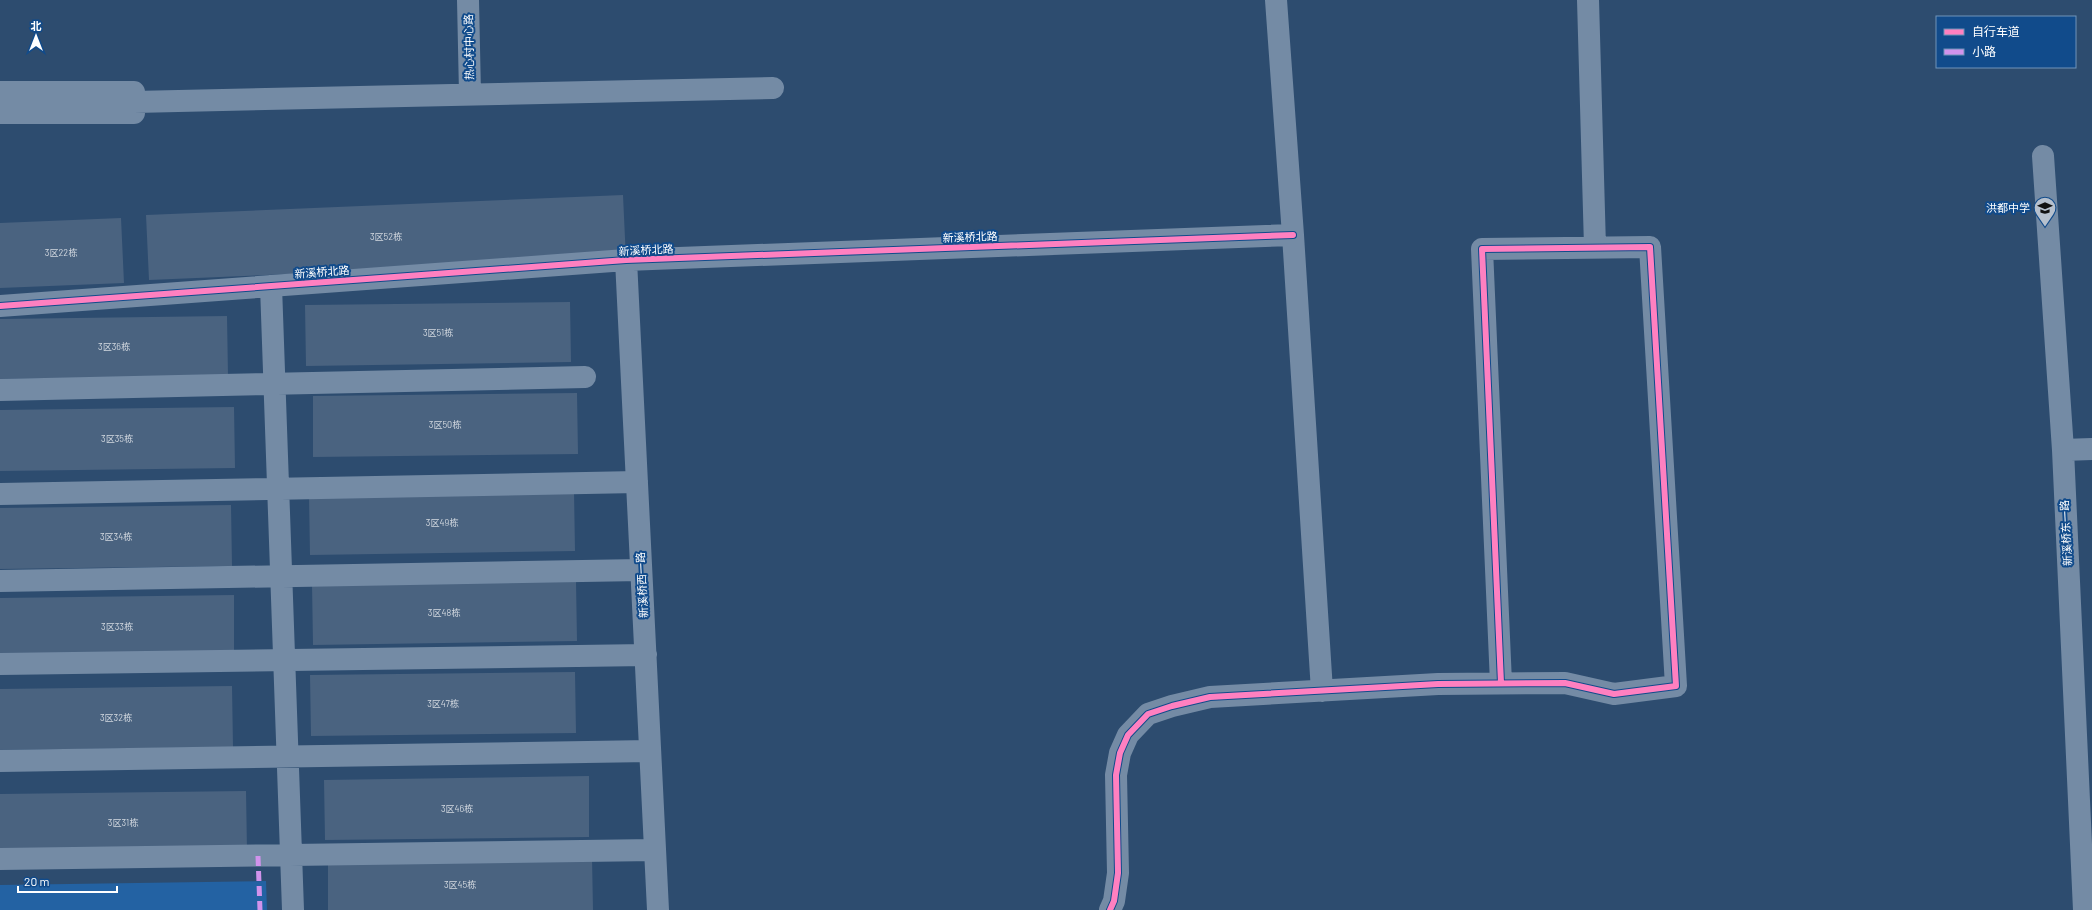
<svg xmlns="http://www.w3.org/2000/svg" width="2092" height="910" viewBox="0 0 2092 910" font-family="Barlow,'Noto Sans SC',sans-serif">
<rect width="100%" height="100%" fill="#2d4c6f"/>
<path fill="#2362a3" d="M266 881 267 910H0V885Z"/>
<path fill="#4a6380" d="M623 195 626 260 149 280 146 215Z
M121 218 124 283 0 288V223Z
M570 302 571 362 306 366 305 305Z
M227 316 228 376 0 379V319Z
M577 393 578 454 313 457V396Z
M234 407 235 468 0 471V410Z
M574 491 575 551 310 555 309 494Z
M231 505 232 566 0 569V508Z
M576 581 577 641 313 645 312 584Z
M234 595V656L0 659V598Z
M575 672 576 733 311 736 310 675Z
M232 686 233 747 0 750V689Z
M589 776V837L325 840 324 780Z
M246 791 247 851 0 855V794Z
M592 857 593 910H328V861Z"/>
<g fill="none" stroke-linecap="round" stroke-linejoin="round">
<path stroke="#748ba5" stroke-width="22" d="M468 0 470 94
M1276 0 1293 235 1322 691
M1588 0 1595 247
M0 92H134V113H0
M134 102 773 88
M2043 156 2063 450 2084 910
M626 260 658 910
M271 286 293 910
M0 306 626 260 1293 235
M0 390 585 377
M2063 450 2092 449
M0 494 637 482
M0 581 641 570
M0 664 646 655
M0 761 650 751
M0 859 655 850
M1110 910 1114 901 1118 873 1116 775 1120 753 1128 735 1148 714 1172 706 1210 697 1438 684 1565 683 1614 694 1676 686 1650 247 1482 249 1501 683"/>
<path stroke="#d193ec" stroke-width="5" stroke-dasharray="10 5" stroke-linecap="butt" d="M258 856 260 910"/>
<g stroke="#114b8b" stroke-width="8">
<path id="cycleway" d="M0 306 626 260 1293 235
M1110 910 1114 901 1118 873 1116 775 1120 753 1128 735 1148 714 1172 706 1210 697 1438 684 1565 683 1614 694 1676 686 1650 247 1482 249 1501 683"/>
</g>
<use href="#cycleway" stroke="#ff80c0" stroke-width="6"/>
</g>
<defs>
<g id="school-pin" transform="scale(1.15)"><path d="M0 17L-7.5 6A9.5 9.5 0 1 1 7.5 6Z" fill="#b6c0cd" stroke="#114b8b"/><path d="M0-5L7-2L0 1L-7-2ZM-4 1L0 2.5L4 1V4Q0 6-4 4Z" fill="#111"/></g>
</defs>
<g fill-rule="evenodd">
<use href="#school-pin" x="2045" y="208"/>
</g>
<g text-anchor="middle" stroke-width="4" stroke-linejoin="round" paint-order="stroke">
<g font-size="9" fill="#d2d8df">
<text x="386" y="240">3区52栋</text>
<text x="61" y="256">3区22栋</text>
<text x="438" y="336">3区51栋</text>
<text x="114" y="350">3区36栋</text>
<text x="445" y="428">3区50栋</text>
<text x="117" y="442">3区35栋</text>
<text x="442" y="526">3区49栋</text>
<text x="116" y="540">3区34栋</text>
<text x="444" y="616">3区48栋</text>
<text x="117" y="630">3区33栋</text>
<text x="443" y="707">3区47栋</text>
<text x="116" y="721">3区32栋</text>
<text x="457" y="812">3区46栋</text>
<text x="123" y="826">3区31栋</text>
<text x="460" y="888">3区45栋</text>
</g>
<g font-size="11" fill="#fff" stroke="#114b8b">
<text transform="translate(469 47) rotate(-91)" y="4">热心村中心路</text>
<text transform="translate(970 237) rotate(-2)" y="4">新溪桥北路</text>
<text transform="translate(646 250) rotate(-3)" y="4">新溪桥北路</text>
<text transform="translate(322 272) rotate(-4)" y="4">新溪桥北路</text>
<text transform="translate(2066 533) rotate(-93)" y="4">新溪桥东一路</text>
<text transform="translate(642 585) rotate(-93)" y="4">新溪桥西一路</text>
</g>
<g font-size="11" fill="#fff" stroke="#114b8b" text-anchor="end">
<text x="2030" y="212">洪都中学</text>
</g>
</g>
<rect x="1936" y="16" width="140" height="52" fill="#114b8b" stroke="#7093b9"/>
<rect x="1944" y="29" width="20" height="6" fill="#ff80c0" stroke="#7093b9"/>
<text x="1972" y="36" font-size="12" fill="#ffffff">自行车道</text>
<rect x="1944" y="49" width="20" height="6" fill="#d193ec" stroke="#7093b9"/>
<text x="1972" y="56" font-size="12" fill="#ffffff">小路</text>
<g transform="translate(36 36)" stroke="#114b8b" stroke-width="3" paint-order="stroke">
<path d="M0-3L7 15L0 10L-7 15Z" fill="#ffffff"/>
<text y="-6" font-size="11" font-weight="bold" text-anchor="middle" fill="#ffffff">北</text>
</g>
<path d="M18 886v6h99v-6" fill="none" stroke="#ffffff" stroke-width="2"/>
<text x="24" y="886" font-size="12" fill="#ffffff" stroke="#114b8b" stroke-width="3" paint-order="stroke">20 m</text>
</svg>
